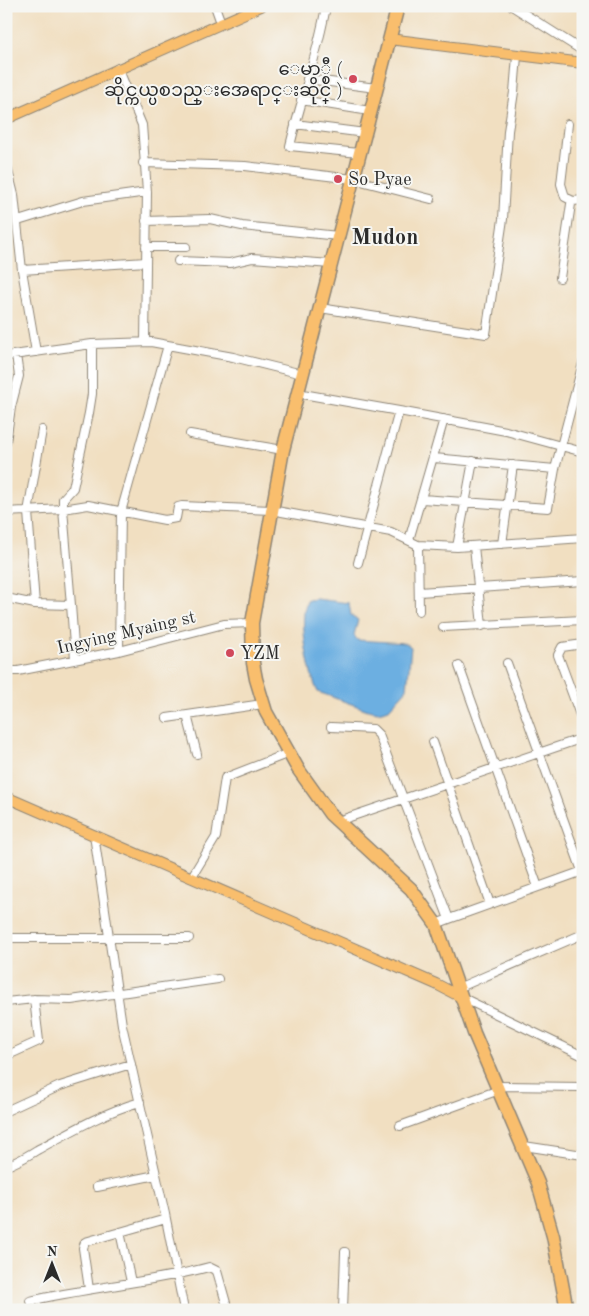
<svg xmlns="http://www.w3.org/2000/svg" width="589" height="1316" viewBox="0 0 589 1316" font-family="'Old Standard TT','Noto Sans Myanmar',serif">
<rect width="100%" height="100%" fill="#f6f6f2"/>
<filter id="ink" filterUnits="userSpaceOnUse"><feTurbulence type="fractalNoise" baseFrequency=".02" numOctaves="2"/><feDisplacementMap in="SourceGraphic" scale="10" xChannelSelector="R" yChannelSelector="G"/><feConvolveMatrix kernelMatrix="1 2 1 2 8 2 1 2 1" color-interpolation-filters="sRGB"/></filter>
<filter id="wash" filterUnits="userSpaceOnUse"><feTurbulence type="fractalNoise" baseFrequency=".0096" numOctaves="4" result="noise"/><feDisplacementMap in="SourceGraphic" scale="20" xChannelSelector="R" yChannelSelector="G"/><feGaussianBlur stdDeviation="1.12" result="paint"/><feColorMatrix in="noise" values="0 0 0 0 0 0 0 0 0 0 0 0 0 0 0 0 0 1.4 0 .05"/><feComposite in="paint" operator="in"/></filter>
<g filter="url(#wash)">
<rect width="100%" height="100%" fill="#f1dfc1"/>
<path fill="#6cafe1" stroke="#4c6d86" d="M308 600 316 599 349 603 351 615 358 620 354 635 357 640 406 643 411 647 407 689 389 709 378 712 368 710 318 692C309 676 297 615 308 600Z"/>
</g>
<g filter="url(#ink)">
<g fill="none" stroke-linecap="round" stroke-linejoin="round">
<g stroke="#8e8576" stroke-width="10">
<path id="minor" d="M215 6 221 23
M326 6C318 54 301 99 290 146L359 153
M512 6 583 51
M118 68 142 125 147 192 145 342
M307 79 376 88
M301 100 370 111
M295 124 365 133
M568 124 561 184 565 197 573 201
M6 163 14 195 22 270 36 352
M143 163 245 166 353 179 431 199
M18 221 83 201 147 192
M146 221 210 219 242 226 338 236
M146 247H186
M178 261 230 263 252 258 331 264
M22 270 146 262
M560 278 571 204 573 201 583 200
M320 308 486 334 503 219 508 131 514 92 517 56
M92 344V394L89 413 73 488 63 499V509L88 505 165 520 176 518 178 507 182 506 271 510 391 532 418 545 457 547 583 538
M6 356 92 344 151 342 233 357 302 374
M297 393 399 411 358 563
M399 411 506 431 583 452
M190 434 283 450
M6 442 11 407 19 376 16 355
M434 458 555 469 583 363
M422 499 548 508 555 469
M6 512 63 509 71 605 35 604 6 598
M409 540 444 419
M502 544 513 465
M418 545 419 611
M474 546 482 626
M457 547 473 461
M419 592 583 581
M35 604 28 512 42 430
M71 605 75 659
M443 627 583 620
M583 644 562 647 558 655 583 723
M119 651 121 512 168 345
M507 663 582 871
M459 666 538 887
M6 671H18L119 651 224 624 252 623
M187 715 197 754
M167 718 263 704
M331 727 373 729 379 735 449 919 436 924
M433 742 490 904
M338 821 583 738
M94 835 122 1025 165 1214 184 1310
M191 878 216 837 225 778 289 753
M449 919 583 871
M6 938H189
M458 988 583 934
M461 997 583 1056
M6 1002 34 999 71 1000 218 979
M6 1056 39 1041 34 999
M497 1086 583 1087
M6 1111 60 1086 131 1064
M400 1126 499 1090
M524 1146 583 1155
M6 1166C18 1162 27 1156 37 1150 70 1132 104 1112 140 1102
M97 1187 156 1175
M120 1232 131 1282
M89 1289 83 1248 85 1242 166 1219
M30 1301C89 1287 150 1283 209 1267L217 1271 228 1310
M343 1310 345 1252"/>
</g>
<g stroke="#8e8576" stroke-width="12">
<path id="major" d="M389 39 583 63
M6 119 261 6
M6 797 436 984 461 997"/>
</g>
<g stroke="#8e8576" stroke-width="15">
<path id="highway" d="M398 6 283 450 252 623 253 663 256 679 266 712 298 769 330 814 411 889 436 924 474 1033 538 1183 553 1236 567 1310"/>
</g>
<use href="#minor" stroke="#fff" stroke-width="8"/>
<use href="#major" stroke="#f9be6d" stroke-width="10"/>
<use href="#highway" stroke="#f9be6d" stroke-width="12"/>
</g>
</g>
<g fill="#d1495b" stroke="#f6f6f2" stroke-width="2">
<circle cx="353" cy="79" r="5"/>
<circle cx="338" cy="179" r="5"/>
<circle cx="230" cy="653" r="5"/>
</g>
<g text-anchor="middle" stroke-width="4" stroke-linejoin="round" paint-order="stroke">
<g font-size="18" fill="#2b2b2b" stroke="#f6f6f2" text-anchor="start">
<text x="343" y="75" text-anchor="end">ေမာ္စီ (<tspan x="343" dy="21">ဆိုင္ကယ္ပစၥည္းအေရာင္းဆိုင္ )</tspan></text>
<text x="348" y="185">So Pyae</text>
<text x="240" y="659">YZM</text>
</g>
<g font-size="18" fill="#2b2b2b" stroke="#f6f6f2">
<text transform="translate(126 632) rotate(-13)" y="6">Ingying Myaing st</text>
</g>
<g font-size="22" font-weight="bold" fill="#2b2b2b" stroke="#f6f6f2">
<text x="385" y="244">Mudon</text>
</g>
</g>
<rect width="589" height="1316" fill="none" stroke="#f6f6f2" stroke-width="25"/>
<g transform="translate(52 1264)" stroke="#f6f6f2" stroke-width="4" paint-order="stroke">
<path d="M0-4L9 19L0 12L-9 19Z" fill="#2b2b2b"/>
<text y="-8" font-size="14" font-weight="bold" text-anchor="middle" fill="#2b2b2b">N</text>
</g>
</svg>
